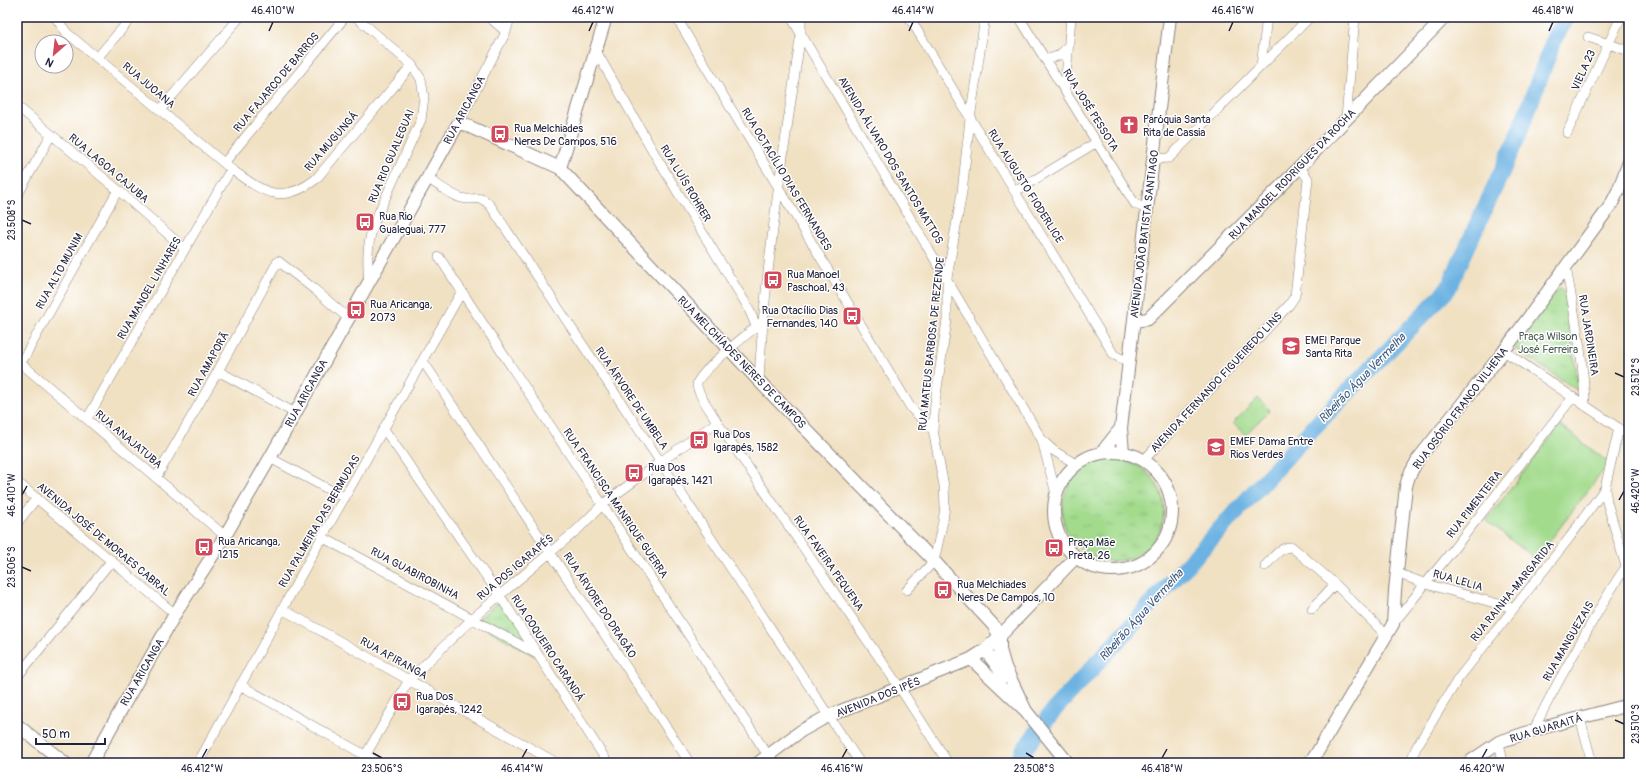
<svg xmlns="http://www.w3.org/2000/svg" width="1646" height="780" viewBox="0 0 1646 780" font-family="Pangolin,sans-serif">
<defs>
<pattern id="park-tufts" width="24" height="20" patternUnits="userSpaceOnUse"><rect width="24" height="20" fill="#a3db8d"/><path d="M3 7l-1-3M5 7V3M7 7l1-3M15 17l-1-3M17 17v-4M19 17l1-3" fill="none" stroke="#8cbc7b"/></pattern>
</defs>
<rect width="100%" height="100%" fill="#fff"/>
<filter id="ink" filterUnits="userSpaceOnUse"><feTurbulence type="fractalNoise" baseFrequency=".025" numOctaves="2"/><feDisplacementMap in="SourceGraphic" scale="8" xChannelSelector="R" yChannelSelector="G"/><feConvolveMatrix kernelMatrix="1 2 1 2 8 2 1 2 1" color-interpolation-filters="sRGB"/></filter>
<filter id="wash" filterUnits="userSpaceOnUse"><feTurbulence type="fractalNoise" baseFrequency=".012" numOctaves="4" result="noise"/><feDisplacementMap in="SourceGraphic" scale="16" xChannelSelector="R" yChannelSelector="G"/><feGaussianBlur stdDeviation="0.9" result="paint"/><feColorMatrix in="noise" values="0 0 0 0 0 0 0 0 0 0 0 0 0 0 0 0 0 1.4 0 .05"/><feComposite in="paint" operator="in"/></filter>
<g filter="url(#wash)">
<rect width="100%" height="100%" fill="#f1e1c3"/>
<path fill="#a3db8d" stroke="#627e64" d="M1258 398 1270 410 1245 435 1233 423Z
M1560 425 1609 463 1536 559 1486 521Z"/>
<path fill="url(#park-tufts)" stroke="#627e64" d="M1559 288H1561L1564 291 1578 382V388L1577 390 1515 349Z
M1062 510a51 51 0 1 1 102 0a51 51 0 1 1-102 0Z
M502 599 542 660 475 622Z"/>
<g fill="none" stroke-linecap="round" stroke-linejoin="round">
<path stroke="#6cb2e2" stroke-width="17" d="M1018 763 1023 751 1053 711 1312 429 1448 289 1517 138 1555 37 1567 17"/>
</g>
</g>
<g filter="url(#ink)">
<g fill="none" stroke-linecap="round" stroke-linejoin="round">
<g stroke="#8a827f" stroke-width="10">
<path id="minor" d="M55 17 67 33 231 169C263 192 281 206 316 179L412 65
M356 17 412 65 421 79 424 97 421 120 373 225C367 248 367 259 369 282
M489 17 506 32
M676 17 911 408 933 430
M791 17 1042 440 1056 494
M909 17 1114 355 1129 362
M1019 17 1135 204 1147 209
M1588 37 1629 51
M596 51 658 160 748 307 756 326
M97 58 132 17
M1046 60 1060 55 1068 46
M1261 66 1267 17
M1065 89 1071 17
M17 106 118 190 185 249
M160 110 240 17
M1346 118 1355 17
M459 122 506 32 510 17
M1567 133 1621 17
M1153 159 1169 158 1310 17
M224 163 345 17
M427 178C437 184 449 194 461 198 475 202 480 192 492 208L860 763
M1016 191 1097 142
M17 196 51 135
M439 257 773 763
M1566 267C1574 313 1584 359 1585 406
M762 322C751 331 698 373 697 384 696 392 713 414 717 422L900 688 948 763
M1504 351 1629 435
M17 360 225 536
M423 361 690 763
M21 363 118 190
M218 371 295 413
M759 381C765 265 784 149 801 33V17
M87 419 231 169
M384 429 500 596 608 763
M1043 441 1054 451 1076 464
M270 458 345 498
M1144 460 1289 305 1295 296 1308 179 1300 167
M156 478 218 371 278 261 314 289 348 318
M17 482 175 614
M1605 488 1607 502 1629 577
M17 523 37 498
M322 537 537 654
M1265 566C1273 558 1280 546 1292 547L1335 584 1386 635
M1397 573 1426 584 1513 608
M907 590 934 561 943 521 945 506 944 486 933 430 935 402 947 320V278L962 192 970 119 985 17
M282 609 557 763
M1312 609 1335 584
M1393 624 1452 551 1573 397
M17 677 112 560
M240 685 379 763
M1580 718 1592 763
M1534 730C1548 698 1566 668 1583 638 1597 614 1610 589 1626 567
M1499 742 1503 763
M198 763 322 537 462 291
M361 763 409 680 473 618 578 529 603 504 660 462 717 422
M1410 763 1416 748 1458 679 1570 537 1605 488 1619 428"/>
</g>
<g stroke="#8a827f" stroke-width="14">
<path id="tertiary" d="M560 168 606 17
M1134 321 1148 319 1300 167 1445 17
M1054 511a59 59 0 1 1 118 0a59 59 0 1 1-118 0Z
M1102 452 1121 428
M1123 452 1121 428 1170 17
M985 650 1005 677
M971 659 1026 711 1068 763
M17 725 65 763
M91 763 175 614 225 536 270 458 459 122 560 168 759 381 934 561 993 625 1000 636V650L1005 667 1026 711
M758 763 801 731 828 716 971 659 985 650 1000 636 1076 557
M1309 763 1315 756 1393 624 1395 591 1406 486 1409 476 1418 459 1504 351 1611 205 1618 191 1629 162
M1468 763 1499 742 1534 730 1629 705"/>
</g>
<use href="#minor" stroke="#fff" stroke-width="9"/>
<use href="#tertiary" stroke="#fff" stroke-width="12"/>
</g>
</g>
<path fill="none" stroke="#22223b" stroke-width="1.5" d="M269 31 273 22M589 31 593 22M909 31 913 22M1229 31 1233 22M1549 31 1553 22M22 220 31 224M1615 373 1624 377M22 495 27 486M1619 500 1624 491M22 567 31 571M1615 720 1624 724M373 753 382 758M1026 753 1034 758M202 758 207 749M522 758 527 749M842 758 847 749M1162 758 1167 749M1482 758 1487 749"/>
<defs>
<g id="church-square" transform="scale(1)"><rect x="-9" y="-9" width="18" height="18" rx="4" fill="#d1495b" stroke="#fff"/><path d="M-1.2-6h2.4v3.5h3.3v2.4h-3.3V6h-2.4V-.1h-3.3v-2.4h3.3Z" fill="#fff"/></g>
<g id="bus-square" transform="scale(1)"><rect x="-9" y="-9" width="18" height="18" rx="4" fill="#d1495b" stroke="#fff"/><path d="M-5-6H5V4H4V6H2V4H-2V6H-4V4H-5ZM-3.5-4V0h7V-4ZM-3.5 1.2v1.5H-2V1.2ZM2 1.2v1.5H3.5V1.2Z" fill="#fff"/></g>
<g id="school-square" transform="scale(1)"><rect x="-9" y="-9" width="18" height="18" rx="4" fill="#d1495b" stroke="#fff"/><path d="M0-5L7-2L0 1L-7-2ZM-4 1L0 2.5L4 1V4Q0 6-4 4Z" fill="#fff"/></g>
</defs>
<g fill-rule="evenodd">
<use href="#church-square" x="1129" y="125"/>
<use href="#bus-square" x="500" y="134"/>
<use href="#bus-square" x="365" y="222"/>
<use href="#bus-square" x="773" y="280"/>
<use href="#bus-square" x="356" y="310"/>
<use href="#bus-square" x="852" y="316"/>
<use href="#school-square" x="1291" y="346"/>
<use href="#bus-square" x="699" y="440"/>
<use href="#school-square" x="1216" y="447"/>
<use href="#bus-square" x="634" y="473"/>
<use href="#bus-square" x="204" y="547"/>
<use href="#bus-square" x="1054" y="548"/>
<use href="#bus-square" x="943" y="590"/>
<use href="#bus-square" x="402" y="702"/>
</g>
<g text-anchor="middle" stroke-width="3" stroke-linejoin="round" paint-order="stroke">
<g font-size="11" fill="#22223b" stroke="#fff">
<text transform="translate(1583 70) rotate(-66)" y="4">VIELA 23</text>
<text transform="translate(276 82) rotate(-50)" y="4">RUA FAJARCO DE BARROS</text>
<text transform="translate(149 85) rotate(40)" y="4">RUA JUOANA</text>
<text transform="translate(464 110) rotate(-62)" y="4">RUA ARICANGA</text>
<text transform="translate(1091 110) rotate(58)" y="4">RUA JOSÉ PESSOTA</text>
<text transform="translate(331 141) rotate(-49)" y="4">RUA MUGUNGÁ</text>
<text transform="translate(391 156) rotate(-67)" y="4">RUA RIO GUALEGUAI</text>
<text transform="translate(891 160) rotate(59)" y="4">AVENIDA ÁLVARO DOS SANTOS MATTOS</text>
<text transform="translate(109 168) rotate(40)" y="4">RUA LAGOA CAJUBA</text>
<text transform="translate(1292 174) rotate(-46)" y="4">RUA MANOEL RODRIGUES DA ROCHA</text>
<text transform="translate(787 179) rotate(59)" y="4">RUA OCTACÍLIO DIAS FERNANDES</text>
<text transform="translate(686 183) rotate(59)" y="4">RUA LUÍS ROHRER</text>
<text transform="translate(1026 186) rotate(58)" y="4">RUA AUGUSTO FIODERLICE</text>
<text transform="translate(1144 234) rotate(-83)" y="4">AVENIDA JOÃO BATISTA SANTIAGO</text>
<text transform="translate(59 271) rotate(-61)" y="4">RUA ALTO MUNIM</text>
<text transform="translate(149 288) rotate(-60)" y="4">RUA MANOEL LINHARES</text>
<text transform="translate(1589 335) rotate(81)" y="4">RUA JARDINEIRA</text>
<text transform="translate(931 344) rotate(-84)" y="4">RUA MATEUS BARBOSA DE REZENDE</text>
<text transform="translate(742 362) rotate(46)" y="4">RUA MELCHÍADES NERES DE CAMPOS</text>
<text transform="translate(208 364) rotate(-61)" y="4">RUA AMAPORÃ</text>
<text transform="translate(1216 382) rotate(-47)" y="4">AVENIDA FERNANDO FIGUEIREDO LINS</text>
<text transform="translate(306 393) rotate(-61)" y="4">RUA ARICANGA</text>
<text transform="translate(632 398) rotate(56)" y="4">RUA ÁRVORE DE UMBELA</text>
<text transform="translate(1460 408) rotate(-53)" y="4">RUA OSÓRIO FRANCO VILHENA</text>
<text transform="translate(129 439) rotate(40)" y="4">RUA ANAJATUBA</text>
<text transform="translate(616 503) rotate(56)" y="4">RUA FRANCISCA MANRIQUE GUERRA</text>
<text transform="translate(1474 504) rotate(-52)" y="4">RUA PIMENTEIRA</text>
<text transform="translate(319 521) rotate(-60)" y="4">RUA PALMEIRA DAS BERMUDAS</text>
<text transform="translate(104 539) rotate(40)" y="4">AVENIDA JOSÉ DE MORAES CABRAL</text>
<text transform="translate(829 563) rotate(55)" y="4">RUA FAVEIRA PEQUENA</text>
<text transform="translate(515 567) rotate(-40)" y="4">RUA DOS IGARAPÉS</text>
<text transform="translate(415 573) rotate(28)" y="4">RUA GUABIROBINHA</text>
<text transform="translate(1458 580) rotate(16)" y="4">RUA LELIA</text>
<text transform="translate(1512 591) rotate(-51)" y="4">RUA RAINHA-MARGARIDA</text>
<text transform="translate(600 605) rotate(57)" y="4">RUA ÁRVORE DO DRAGÃO</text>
<text transform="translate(1568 641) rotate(-60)" y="4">RUA MANGUEZAIS</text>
<text transform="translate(548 648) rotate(57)" y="4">RUA COQUEIRO CARANDÁ</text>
<text transform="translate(394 658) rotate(29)" y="4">RUA APIRANGA</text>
<text transform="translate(142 672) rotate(-60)" y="4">RUA ARICANGA</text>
<text transform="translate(878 697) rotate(-22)" y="4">AVENIDA DOS IPÊS</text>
<text transform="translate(1546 728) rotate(-17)" y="4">RUA GUARAITÁ</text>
</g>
<g font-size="11" fill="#22223b" stroke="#fff" text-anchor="start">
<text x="1143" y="123">Paróquia Santa<tspan x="1143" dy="13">Rita de Cassia</tspan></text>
<text x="514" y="132">Rua Melchiades<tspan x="514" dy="13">Neres De Campos, 516</tspan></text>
<text x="379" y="220">Rua Rio<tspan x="379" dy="13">Gualeguai, 777</tspan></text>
<text x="787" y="278">Rua Manoel<tspan x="787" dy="13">Paschoal, 43</tspan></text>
<text x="370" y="308">Rua Aricanga,<tspan x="370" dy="13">2073</tspan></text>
<text x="838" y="314" text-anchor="end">Rua Otacílio Dias<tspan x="838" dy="13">Fernandes, 140</tspan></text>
<text x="1305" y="344">EMEI Parque<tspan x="1305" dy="13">Santa Rita</tspan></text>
<text x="713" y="438">Rua Dos<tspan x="713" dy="13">Igarapés, 1582</tspan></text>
<text x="1230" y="445">EMEF Dama Entre<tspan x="1230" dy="13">Rios Verdes</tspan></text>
<text x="648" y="471">Rua Dos<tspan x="648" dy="13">Igarapés, 1421</tspan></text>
<text x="218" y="545">Rua Aricanga,<tspan x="218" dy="13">1215</tspan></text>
<text x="1068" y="546">Praça Mãe<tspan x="1068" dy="13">Preta, 26</tspan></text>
<text x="957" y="588">Rua Melchiades<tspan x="957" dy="13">Neres De Campos, 10</tspan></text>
<text x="416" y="700">Rua Dos<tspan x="416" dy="13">Igarapés, 1242</tspan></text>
</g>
<g font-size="11" fill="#495a54" stroke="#fff">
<text x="1548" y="340">Praça Wilson<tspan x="1548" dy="13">José Ferreira</tspan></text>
</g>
<g font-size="12" font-style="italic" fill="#405c7e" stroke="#fff">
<text transform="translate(1362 378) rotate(-46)" y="4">Ribeirão Água Vermelha</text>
<text transform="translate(1141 615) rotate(-48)" y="4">Ribeirão Água Vermelha</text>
</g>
</g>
<rect width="1646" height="780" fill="none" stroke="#fff" stroke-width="44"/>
<g transform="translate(54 54) rotate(208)"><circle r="19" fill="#ffffff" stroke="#a7a7b1"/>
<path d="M0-3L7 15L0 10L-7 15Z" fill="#d1495b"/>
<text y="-6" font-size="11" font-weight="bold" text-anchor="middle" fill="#22223b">N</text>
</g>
<path d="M36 738v6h69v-6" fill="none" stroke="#22223b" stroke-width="2"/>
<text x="42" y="738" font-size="12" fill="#22223b" stroke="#ffffff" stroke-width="3" paint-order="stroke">50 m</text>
<rect x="22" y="22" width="1602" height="736" fill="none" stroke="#22223b" stroke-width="1.5"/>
<g font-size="10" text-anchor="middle" fill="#22223b">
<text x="273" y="14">46.410°W</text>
<text x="593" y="14">46.412°W</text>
<text x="913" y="14">46.414°W</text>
<text x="1233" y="14">46.416°W</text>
<text x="1553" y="14">46.418°W</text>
<text transform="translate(11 220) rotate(-90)" y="4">23.508°S</text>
<text transform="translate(1635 377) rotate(-90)" y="4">23.512°S</text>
<text transform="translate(1635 491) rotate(-90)" y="4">46.420°W</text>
<text transform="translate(11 495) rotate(-90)" y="4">46.410°W</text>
<text transform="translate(11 567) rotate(-90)" y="4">23.506°S</text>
<text transform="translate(1635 724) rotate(-90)" y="4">23.510°S</text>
<text x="202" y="772">46.412°W</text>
<text x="382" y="772">23.506°S</text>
<text x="522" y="772">46.414°W</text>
<text x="842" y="772">46.416°W</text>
<text x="1034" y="772">23.508°S</text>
<text x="1162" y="772">46.418°W</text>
<text x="1482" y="772">46.420°W</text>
</g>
</svg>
